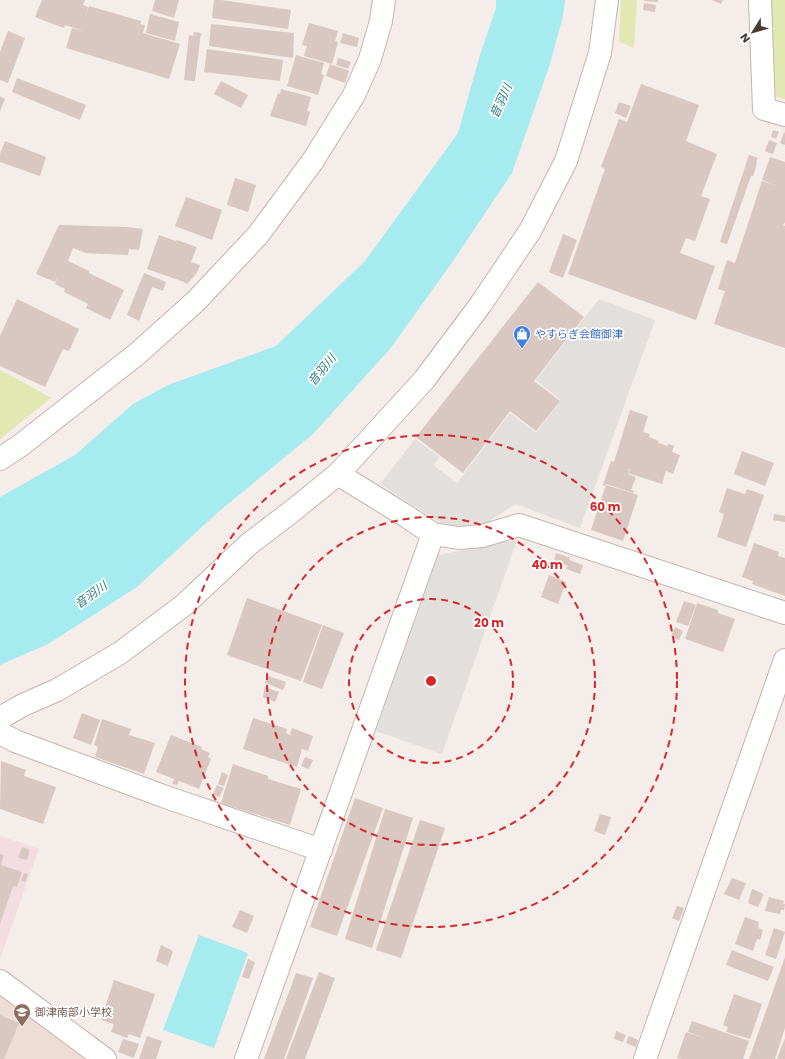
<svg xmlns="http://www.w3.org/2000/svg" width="785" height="1059" font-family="Poppins,'Noto Sans JP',sans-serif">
<rect width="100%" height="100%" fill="#f4ede9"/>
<polygon fill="#edddd3" points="0,995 87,1059 0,1059"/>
<polygon fill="#f4dde2" points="0,836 39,849 0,959"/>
<g fill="#e2e8b2">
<polygon points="621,0 637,0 634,48 619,42"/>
<polygon points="769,0 785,0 785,99 774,96"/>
<polygon points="0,370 16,378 51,398 0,439"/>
</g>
<g fill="#e3dfdd">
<polygon points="599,299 655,320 580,528 515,504 487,523 447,527 380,484 415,439 440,457 433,465 457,483 510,413 536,433 561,400 536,380"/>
<polygon points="517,540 442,754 376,731 438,555"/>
</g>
<g fill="#a6ebf0">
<polygon points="496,0 565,0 563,16 550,64 512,173 453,261 390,349 313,434 217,513 137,587 48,644 0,665 0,497 75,455 133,404 168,385 276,346 365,261 458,133 480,55 496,8"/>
<polygon points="199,935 248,953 214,1048 163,1030"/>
</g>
<g fill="#d9c7c1">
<polygon points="42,0 85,0 83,5 88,7 85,16 89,6 141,21 140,24 145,25 143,33 180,44 169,79 66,48 72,28 84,31 65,25 64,28 35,17"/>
<polygon points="155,0 179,0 174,18 152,11"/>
<polygon points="214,0 221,0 291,10 288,29 212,18"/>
<polygon points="644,0 658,0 658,2 644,1"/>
<polygon points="712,0 723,0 721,4"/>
<polygon points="644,3 656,5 655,12 643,10"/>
<polygon points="150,14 179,22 175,41 146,33"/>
<polygon points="309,23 338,31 335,41 338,42 332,64 304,56 307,46 302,45"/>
<polygon points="211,24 294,33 293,58 209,46"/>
<polygon points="8,31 25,38 8,83 0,80 0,52"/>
<polygon points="194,32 201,33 195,81 184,80 189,35 193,36"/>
<polygon points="343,33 359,38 357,47 340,43"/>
<polygon points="207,49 283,60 280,81 204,72"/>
<polygon points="296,55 324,63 321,74 324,75 318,95 287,86"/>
<polygon points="338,58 351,62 348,69 336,65"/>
<polygon points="330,64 349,71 345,83 326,76"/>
<polygon points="17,78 86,105 80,120 12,92"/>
<polygon points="221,81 248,95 241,108 214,94"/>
<polygon points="641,84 699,105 686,141 717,154 701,196 710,199 695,241 686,238 680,253 715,266 696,320 568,274 605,169 601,167 619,119 627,122"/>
<polygon points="281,89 311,97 307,111 310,112 306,126 270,116 278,93 280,94"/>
<polygon points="0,96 5,99 0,111"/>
<polygon points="619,102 631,106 626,118 615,113"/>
<polygon points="773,130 779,132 776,139 771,137"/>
<polygon points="784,132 785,133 785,145 780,143"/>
<polygon points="769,140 777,143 773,154 765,151"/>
<polygon points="5,141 46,157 40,176 0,162 0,154"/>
<polygon points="749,155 758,158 756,162 757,163 753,176 751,176 727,244 720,242"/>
<polygon points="770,157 785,162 785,222 783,225 785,226 785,348 714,324 725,291 718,289 727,260 735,263 762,181 777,186 762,180"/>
<polygon points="235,178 256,185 248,212 227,205"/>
<polygon points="186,197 222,210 212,240 175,226"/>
<polygon points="59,225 127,227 143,229 139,250 129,249 128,255 86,253 73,248 68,261 89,271 89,273 124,290 110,320 86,308 88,304 64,292 65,289 55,284 58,277 55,282 36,274"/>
<polygon points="563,234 577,240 563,278 549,272"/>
<polygon points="159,235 176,241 177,240 197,247 191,262 200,265 197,273 187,284 184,282 147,269"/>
<polygon points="144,273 166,282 163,291 152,287 139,321 127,315"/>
<polygon points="538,282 584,317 534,381 560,401 536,431 510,411 463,473 416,437"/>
<polygon points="17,299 79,329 69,351 63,349 45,387 0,366 0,336"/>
<polygon points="630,410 648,416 643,432 650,434 649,437 659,441 658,443 668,446 668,444 674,446 672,452 680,455 673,474 666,471 662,484 628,473 630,469 629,469 628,475 628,474 636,477 631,490 634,491 633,493 606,484 605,486 603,485 611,461 614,462"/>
<polygon points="742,451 774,463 765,486 734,474"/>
<polygon points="606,485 638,495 623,541 591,530"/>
<polygon points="727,488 745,494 747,489 764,495 746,547 717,537 724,514 719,512"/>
<polygon points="774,514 785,516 785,522 773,520"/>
<polygon points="754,543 779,552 778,556 785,558 785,596 752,584 753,581 742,577"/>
<polygon points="556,553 570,558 569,560 583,565 580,574 566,569 568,566 554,560"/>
<polygon points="549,575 566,582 558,604 541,597"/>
<polygon points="247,598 322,625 301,681 227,655"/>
<polygon points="684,601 696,605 688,626 676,622"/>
<polygon points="697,603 718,610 718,613 735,619 723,652 685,639"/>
<polygon points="323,625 344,633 322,689 303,682"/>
<polygon points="675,627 683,631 679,640 671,637"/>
<polygon points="268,676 286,682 283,690 265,683"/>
<polygon points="265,687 279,692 275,702 263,697"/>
<polygon points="82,713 100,720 91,745 73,738"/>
<polygon points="253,718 287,729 286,733 290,735 292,728 313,736 308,751 302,749 297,767 243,749"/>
<polygon points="102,719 131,729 129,735 155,743 144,774 95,757 98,747 94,745"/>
<polygon points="171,735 202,747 201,749 210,753 208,757 211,759 199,789 179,781 177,785 172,784 174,779 156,772"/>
<polygon points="305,757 313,760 309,769 301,766"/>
<polygon points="1,761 26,770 24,776 56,787 43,824 0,809"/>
<polygon points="233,764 268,776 268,779 301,789 290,825 221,803"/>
<polygon points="222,772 228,775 224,786 218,784"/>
<polygon points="217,785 224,788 219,797 213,794"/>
<polygon points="355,798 383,808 337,936 310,927"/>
<polygon points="385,809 413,818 372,948 345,939"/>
<polygon points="600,814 611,817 605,835 594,831"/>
<polygon points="420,820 445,828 401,958 376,950"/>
<polygon points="22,847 30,850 27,860 18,858"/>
<polygon points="0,854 4,855 1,865 22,872 17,887 13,886 0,924"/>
<polygon points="24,873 28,874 25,882 21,881"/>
<polygon points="732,878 746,883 739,900 724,894"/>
<polygon points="752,889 764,894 758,907 748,903"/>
<polygon points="769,897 784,901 783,904 785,904 784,910 781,910 780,914 765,911"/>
<polygon points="677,906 684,908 679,921 672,918"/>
<polygon points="240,910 254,916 247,933 232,927"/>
<polygon points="745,917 759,922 758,928 763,930 760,940 757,939 753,951 735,944"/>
<polygon points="774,928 785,932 776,959 765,955"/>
<polygon points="161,945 173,951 168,966 156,961"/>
<polygon points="732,950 774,967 768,981 726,965"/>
<polygon points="785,957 785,1028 775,1059 749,1059"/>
<polygon points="248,959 255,962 249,979 242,977"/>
<polygon points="319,972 335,978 305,1059 286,1059"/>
<polygon points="296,973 313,978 284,1059 264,1059"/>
<polygon points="114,980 155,994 140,1038 129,1034 127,1038 111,1032 114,1024 101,1020"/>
<polygon points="734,994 762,1004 750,1039 726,1032 728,1027 723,1025"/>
<polygon points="0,1015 19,1023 4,1059 0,1059"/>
<polygon points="692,1021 749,1041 743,1059 681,1059 677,1058 686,1032 710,1040 688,1032"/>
<polygon points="616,1031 626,1035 623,1042 614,1039"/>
<polygon points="147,1036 162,1041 156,1059 139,1059"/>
<polygon points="629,1036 638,1040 636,1047 626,1043"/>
<polygon points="785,1038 785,1059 777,1059"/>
<polygon points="123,1039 139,1044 134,1058 118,1052"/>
</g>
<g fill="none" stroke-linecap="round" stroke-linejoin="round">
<g stroke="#c3b5ae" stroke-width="24">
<g id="minor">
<polyline points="760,0 764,109 785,115"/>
<polyline points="0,459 21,445 137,354 196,301 258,235 312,162 354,95 370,59 381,21 384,0"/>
<polyline points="338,474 406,516 433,534 459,538 482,536 519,525 785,613"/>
<polyline points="0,718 23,705 57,690 120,653 184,605 249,544 291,512 338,474 424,380 481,304 530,231 566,161 600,53 607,0"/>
<polyline points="0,733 15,741 163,796 321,850"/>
<polyline points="0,981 105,1059"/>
<polyline points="246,1059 433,534"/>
<polyline points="645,1059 785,660"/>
</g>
</g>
<use href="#minor" stroke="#fff" stroke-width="22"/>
</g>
<g fill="none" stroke="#d62828" stroke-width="2" stroke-dasharray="7 5">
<circle cx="431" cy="681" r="82"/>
<circle cx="431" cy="681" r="164"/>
<circle cx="431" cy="681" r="246"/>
</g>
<defs>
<g id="shop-pin" transform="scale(0.9)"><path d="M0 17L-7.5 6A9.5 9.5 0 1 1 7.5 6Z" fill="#3f7fe0" stroke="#fff"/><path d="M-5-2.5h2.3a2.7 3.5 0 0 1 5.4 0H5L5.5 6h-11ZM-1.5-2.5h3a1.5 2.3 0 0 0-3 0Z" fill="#fff"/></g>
<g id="school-pin" transform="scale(0.9)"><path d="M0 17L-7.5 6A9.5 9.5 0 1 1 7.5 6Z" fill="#8d6e63" stroke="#fff"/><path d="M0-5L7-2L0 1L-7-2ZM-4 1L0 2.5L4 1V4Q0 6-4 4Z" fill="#fff"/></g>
</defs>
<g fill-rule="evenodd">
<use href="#shop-pin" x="522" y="334"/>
<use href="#school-pin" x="22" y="1012"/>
</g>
<g text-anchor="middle" stroke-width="3.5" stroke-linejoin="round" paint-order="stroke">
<g font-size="11" fill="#366cbe" stroke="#fff" text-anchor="start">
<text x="535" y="338">やすらぎ会館御津</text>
</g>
<g font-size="11" fill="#785e54" stroke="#fff" text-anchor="start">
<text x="35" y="1016">御津南部小学校</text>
</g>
<g font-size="12" font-style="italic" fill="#277b83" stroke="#fff">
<text transform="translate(501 101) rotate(-66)" y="4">音羽川</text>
<text transform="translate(322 370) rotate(-51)" y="4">音羽川</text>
<text transform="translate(91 595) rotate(-36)" y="4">音羽川</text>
</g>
</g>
<circle cx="431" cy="681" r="6" fill="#d62828" stroke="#fff" stroke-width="2"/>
<g font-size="12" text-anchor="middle" font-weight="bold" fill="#d62828" stroke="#fff" stroke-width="3.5" stroke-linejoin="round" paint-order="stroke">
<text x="605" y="511">60 m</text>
<text x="547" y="569">40 m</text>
<text x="489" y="627">20 m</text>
</g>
<g transform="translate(753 32) rotate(233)" stroke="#ffffff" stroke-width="3" paint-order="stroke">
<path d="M0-3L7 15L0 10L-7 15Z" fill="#483c37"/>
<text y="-6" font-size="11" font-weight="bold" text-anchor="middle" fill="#483c37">N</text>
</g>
</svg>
